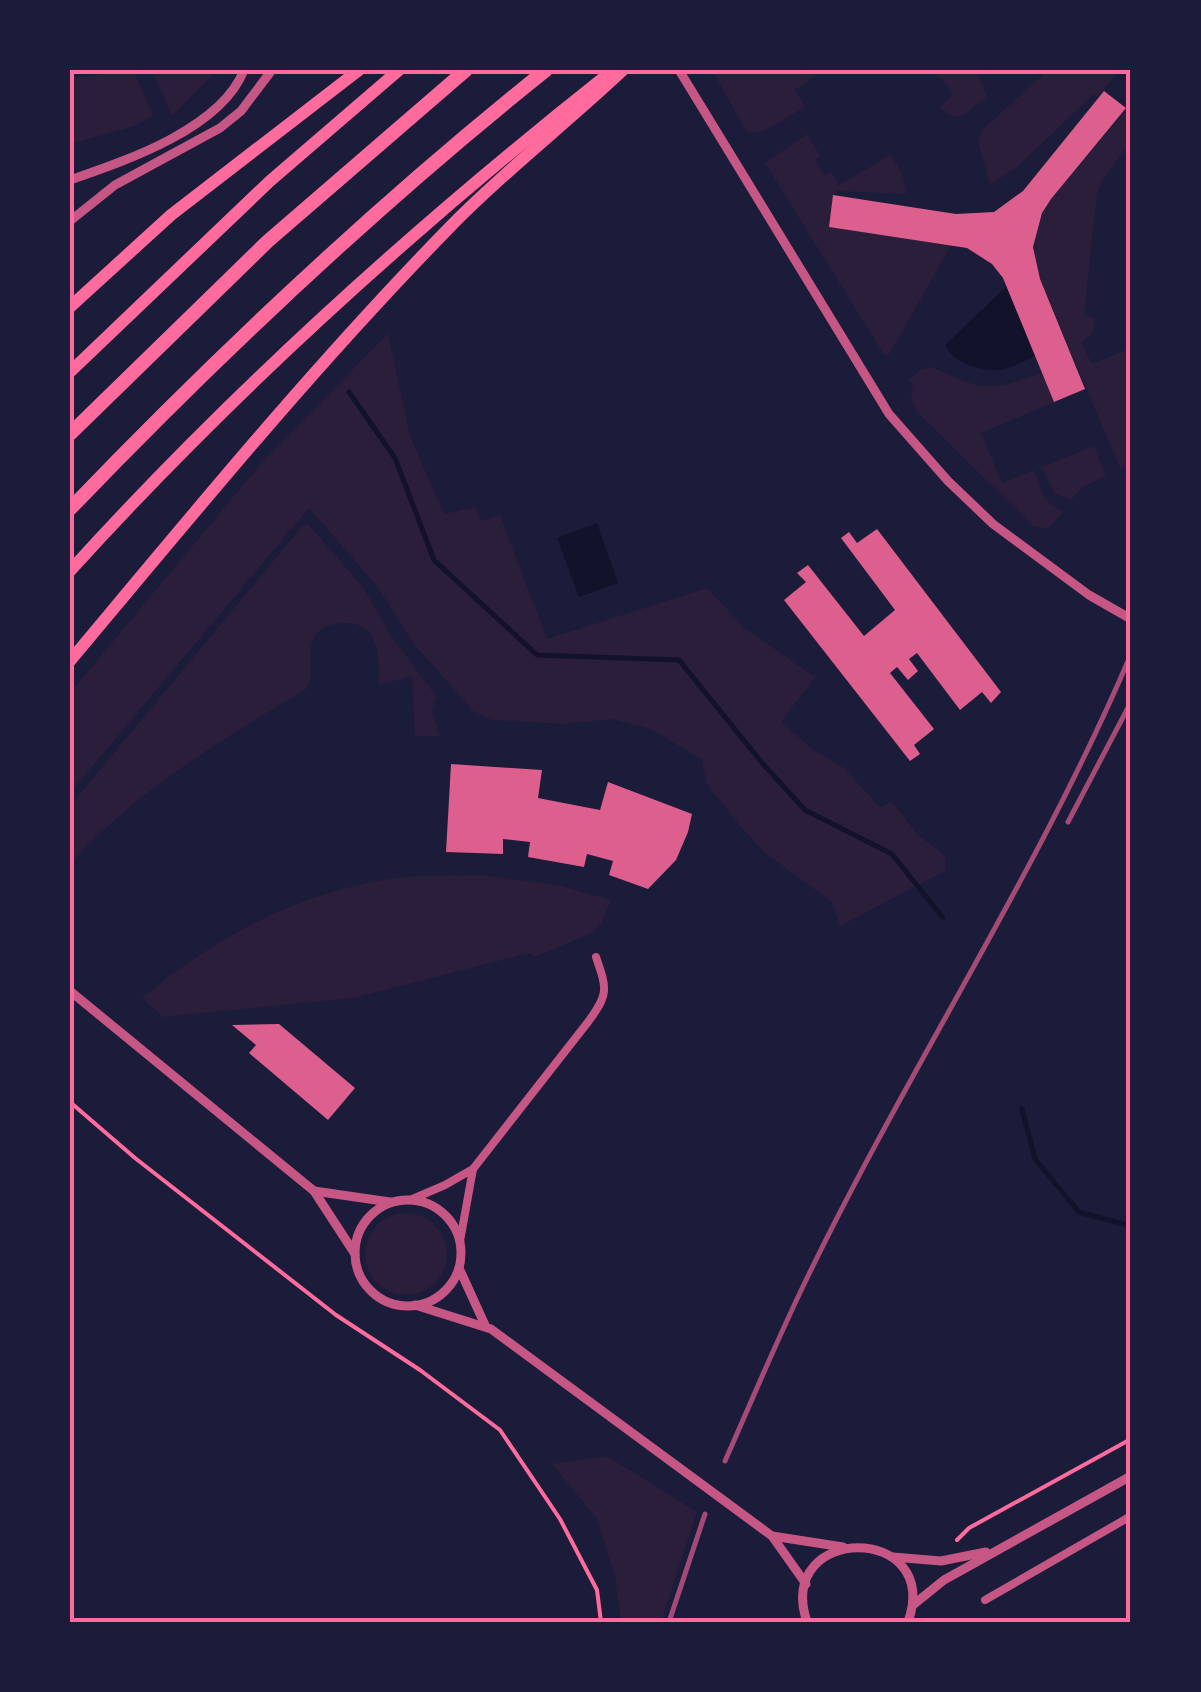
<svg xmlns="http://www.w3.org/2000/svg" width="1201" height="1692" font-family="'PT Sans',sans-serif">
<rect width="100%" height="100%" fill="#1b1b3a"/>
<g fill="#2a1e3b">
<polygon points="152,70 217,70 172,116"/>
<polygon points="712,70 825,70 795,90 805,107 764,131 747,133"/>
<polygon points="928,70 976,70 987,97 964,115 953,117 940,107 953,94 946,83"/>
<polygon points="1048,70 1119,70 1097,97 1094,94 1018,166 990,185 978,141 981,131"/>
<polygon points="125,72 135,74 153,115 135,126 70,144 70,78"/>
<path d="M1131 105V141L1102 181 1097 193 1084 316 1095 317 1092 334 1081 342 1092 364 1131 348V459L1121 470 1040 279C1030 249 1034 225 1051 199Z"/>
<polygon points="807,134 820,155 815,160 824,175 831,172 839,185 890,155 902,172 906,194 835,191 829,227 951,245 890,353 885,356 765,163"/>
<polygon points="388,333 410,436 444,514 475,507 481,521 500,515 547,639 707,588 746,629 815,677 781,722 812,749 844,768 880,807 892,802 917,834 945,856 945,871 840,926 832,902 765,853 739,825 707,784 702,760 651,729 612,719 564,724 492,720 473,711 414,644 377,586 309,508 70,793 70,693 258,467"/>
<path d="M932 367C981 391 991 391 1042 373L1054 402 981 433 1002 483 1034 470 1045 500 1063 512 1048 529 1033 526 916 411 911 397 913 385 909 379 921 369Z"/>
<polygon points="1094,446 1106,476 1083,487 1071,500 1054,493 1042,467"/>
<path d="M308 524 363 587 390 634 436 696 432 712 440 736H415L412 676 379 685C379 661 381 625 348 623 338 623 327 624 319 631 301 648 319 673 305 690 221 740 137 790 70 864V806L303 525Z"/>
<path d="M482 875 561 886 611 900 601 923 592 933 535 957 530 953 354 998 163 1017 142 998C213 939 290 897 382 880 414 874 449 876 482 875Z"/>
<circle cx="406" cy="1254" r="41"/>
<polygon points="607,1456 697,1512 661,1622 621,1622 615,1576 597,1519 552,1464"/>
</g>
<g fill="#12122b">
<path d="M1007 286 1035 356C1023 362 1008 370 995 370 978 371 950 360 945 345Z"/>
<polygon points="597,523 618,583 579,597 557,538"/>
</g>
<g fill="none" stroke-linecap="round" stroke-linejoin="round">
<g stroke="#12122b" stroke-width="5">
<polyline points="349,392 395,458 434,560 537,655 679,660 763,764 805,810 892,854 943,918"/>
<polyline points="1022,1109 1035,1159 1079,1212 1131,1226"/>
</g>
</g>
<g fill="#dd5f8e">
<polygon points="1104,91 1126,108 1051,199 1042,213 1033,247 1040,279 1085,389 1054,402 1003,278 992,264 967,248 829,227 833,195 956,214 994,212 1023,191"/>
<polygon points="877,529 1001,692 991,703 982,692 960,710 917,653 909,659 918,671 908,680 897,667 890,673 934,729 914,745 920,754 910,761 784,600 806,582 797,573 808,565 864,636 895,610 841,538 849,532 857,543"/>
<polygon points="451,764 542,770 538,798 600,810 608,782 692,814 688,832 676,860 648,889 609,875 613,861 587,854 584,867 528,857 530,842 503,839 503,854 446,852"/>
<polygon points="279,1024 355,1088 328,1120 249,1053 256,1045 232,1025"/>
</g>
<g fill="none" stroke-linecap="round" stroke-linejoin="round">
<g stroke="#ff6b9d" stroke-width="4">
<polyline points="70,1102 135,1158 336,1315 420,1370 500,1430 560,1519 597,1590 601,1622"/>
<polyline points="957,1540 969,1528 1131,1439"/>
</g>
<g stroke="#c65784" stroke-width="8">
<path d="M410 1200 445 1185 473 1169 588 1022C609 994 607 989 596 957"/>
<polyline points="460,1241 473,1169"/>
<polyline points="985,1600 1131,1516"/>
</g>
<g stroke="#c65784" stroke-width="9">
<polyline points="679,70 889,414 948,481 993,524 1089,595 1131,619"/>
<path d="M70 180C125 161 221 129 244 70"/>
<polyline points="70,221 115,185 220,128 241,111 272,70"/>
<polyline points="70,991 314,1191 355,1254"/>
<polyline points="314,1191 390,1202"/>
<circle cx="408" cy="1253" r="53"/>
<polyline points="459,1268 485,1325"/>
<polyline points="415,1305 491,1329 772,1536 806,1584"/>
<polyline points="772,1536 843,1547"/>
<polyline points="893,1557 941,1561 986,1552"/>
<polyline points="913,1605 944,1580 1131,1476"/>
<path d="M807 1622C774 1523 943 1523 908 1622"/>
</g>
<g stroke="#ff6b9d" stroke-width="12">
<polyline points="70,307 171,215 359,70"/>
<polyline points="70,372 270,181 399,70"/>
<path d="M70 571C234 390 416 226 607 75"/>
<path d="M70 661C193 514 315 365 449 228 503 172 566 124 623 70"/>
</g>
<g stroke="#ff6b9d" stroke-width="14">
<polyline points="70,434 268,241 466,70"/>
<path d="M70 509C220 353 377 205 546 70"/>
</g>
<g stroke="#a44b75" stroke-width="5">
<polyline points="1068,822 1131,702"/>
<path d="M725 1461C753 1398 779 1335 809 1274 911 1064 1040 869 1131 654"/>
<polyline points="669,1622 705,1514"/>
</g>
</g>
<rect width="1201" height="1692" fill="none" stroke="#1b1b3a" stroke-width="145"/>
<rect x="72" y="72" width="1056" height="1548" fill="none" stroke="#ff6b9d" stroke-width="4"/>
</svg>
